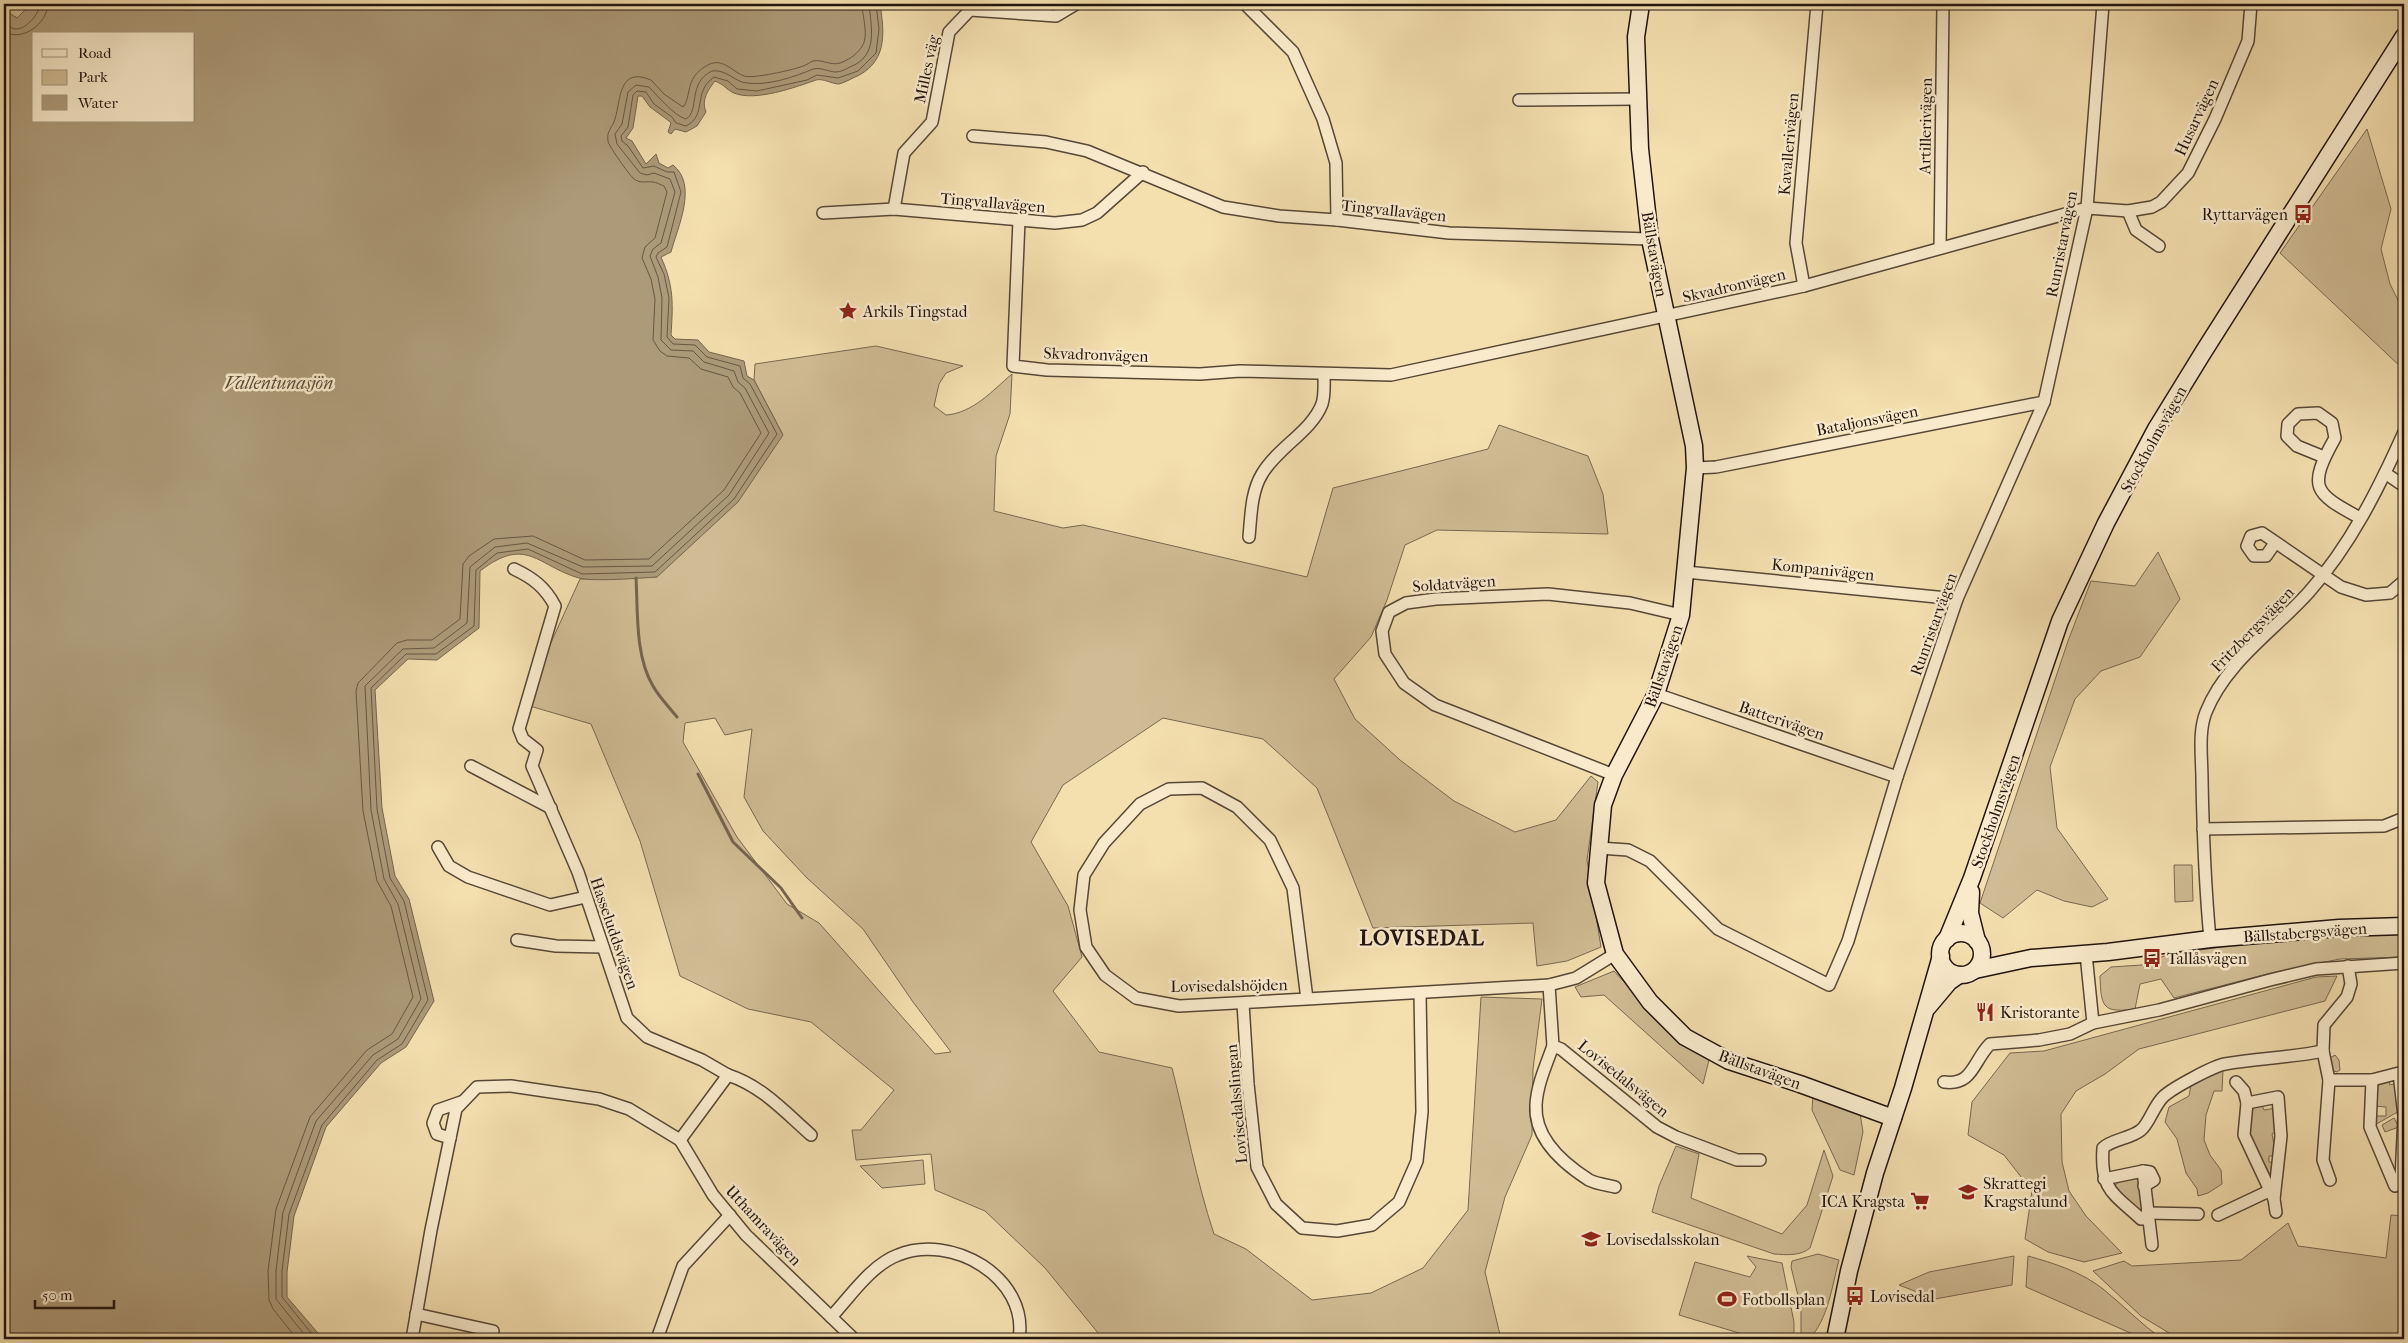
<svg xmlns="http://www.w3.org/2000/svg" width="2408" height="1343" font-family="'IM FELL French Canon',serif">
<rect width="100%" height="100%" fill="#f4dfaf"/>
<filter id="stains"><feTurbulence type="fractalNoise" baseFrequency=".004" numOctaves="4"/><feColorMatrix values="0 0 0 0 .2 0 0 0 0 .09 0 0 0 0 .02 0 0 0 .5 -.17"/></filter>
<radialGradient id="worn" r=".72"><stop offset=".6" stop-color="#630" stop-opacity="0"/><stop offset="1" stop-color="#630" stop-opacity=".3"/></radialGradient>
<g fill="#d0bc94" stroke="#786851" fill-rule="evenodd">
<polygon points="4,4 31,4 17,18 4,10"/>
<polygon points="2367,129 2391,209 2381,249 2390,284 2404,312 2404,370 2280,253"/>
<path d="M876 346 963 366 946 373 939 384 934 406 946 415C973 413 992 391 1012 374L1010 414 996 456 994 511 1063 528 1083 525 1307 577 1333 488 1488 449 1499 425 1588 456 1603 494 1608 534 1437 530 1405 545 1387 600 1371 637 1334 679 1355 719 1400 760 1454 801 1515 832 1556 820 1591 776 1598 782 1587 860 1601 947 1567 961 1537 966 1533 923 1373 928 1317 788 1263 739 1163 718 1063 785 1031 842 1068 906 1082 957 1053 991 1099 1052 1172 1068C1186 1123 1196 1180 1214 1234L1246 1249 1312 1300 1371 1293 1423 1268 1468 1210 1481 997 1542 999 1533 1069 1532 1135 1505 1197 1485 1272 1501 1339H1103L1045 1268 985 1211 935 1190 931 1154 856 1160 852 1130H861L894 1090 811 1022 748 1009 680 976 640 841 591 724 523 704 580 579 657 577 782 433 754 380 755 364ZM715 718 725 735 752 729 744 797 763 831 807 878 863 929 913 1002 951 1052 935 1054 819 923 787 904 737 837 683 742 685 723Z"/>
<polygon points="2158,552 2180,599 2140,657 2101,671 2075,699 2050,767 2057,828 2108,899 2092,907 2064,901 2037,890 2003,918 1980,903 2068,641 2091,581 2135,586"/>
<polygon points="2174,865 2192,865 2193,901 2175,902"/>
<path d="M2404 932V957L2340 959 2275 972 2174 998 2161 979 2140 984 2135 1009C2103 1013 2101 1008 2100 976L2111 967 2157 964V958L2172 954 2257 942Z"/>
<polygon points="1614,971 1678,1041 1709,1060 1703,1084 1604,995 1581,997 1575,987"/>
<polygon points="2337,976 2325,1001 2139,1049 2105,1074 2076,1091 2061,1114 2062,1162 2069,1191 2086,1216 2122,1253 2084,1262 2048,1252 2025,1239 2032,1191 2004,1155 1968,1135 1972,1102 2010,1053 2044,1051 2316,977"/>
<polygon points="2335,1055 2339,1060 2340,1070 2337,1072 2331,1070 2330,1058"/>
<polygon points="2223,1070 2222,1091 2214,1091 2206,1115 2204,1140 2210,1155 2221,1170 2222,1184 2208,1193 2198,1196 2197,1189 2186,1173 2177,1139 2165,1122 2169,1107 2189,1096 2191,1085"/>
<path d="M2388 1078 2390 1085 2396 1083 2401 1110 2373 1126 2374 1116H2386V1107L2374 1106C2376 1093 2375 1084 2388 1078Z"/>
<polygon points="1813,1095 1860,1113 1863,1132 1854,1175 1840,1170 1812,1110"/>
<polygon points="2261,1103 2264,1110 2276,1108 2275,1132 2272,1134 2276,1156 2269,1156 2269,1162 2275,1163 2275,1186 2247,1133 2249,1105"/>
<polygon points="2394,1118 2399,1127 2385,1132 2382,1125"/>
<path d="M1676 1146 1699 1154 1691 1198 1782 1234 1807 1205 1824 1150 1833 1176 1810 1248C1801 1256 1786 1255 1774 1254L1652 1212 1659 1186Z"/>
<polygon points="923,1160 925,1184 882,1188 860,1166"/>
<polygon points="2139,1175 2143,1211 2140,1212 2112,1188 2119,1182"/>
<polygon points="2391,1215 2404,1216 2404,1339 2179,1339 2141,1316 2093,1271 2124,1261 2132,1266 2241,1260 2288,1223 2298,1246 2386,1258"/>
<path d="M1818 1254 1839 1260C1832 1286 1828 1320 1809 1339H1801V1308L1791 1267 1792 1261Z"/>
<polygon points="1747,1256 1782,1263 1794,1322 1794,1339 1759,1339 1679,1315 1695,1262 1750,1277 1756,1267"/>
<polygon points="2014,1256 2012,1285 1935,1299 1899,1285 1929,1272"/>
<path d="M2028 1256C2053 1263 2082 1272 2103 1289 2123 1305 2141 1324 2162 1339H2144L2026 1287Z"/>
</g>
<path fill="#ac9a78" stroke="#74644e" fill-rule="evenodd" d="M31 4H880C885 35 887 64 853 78 849 80 843 83 839 84 832 84 823 78 816 80 796 87 755 102 734 93 728 91 725 85 715 81 708 90 701 100 706 112L697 126 686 132 675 129 671 134 668 132 671 123 669 121 650 107 642 96H638L633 128 626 138 632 141 646 164 656 154 659 163 668 168 673 165C698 185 678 226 671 252L661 257C674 286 673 304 671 335L675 339 698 340 709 352 744 361 747 376 754 380 783 435 738 502 657 577C640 578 593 582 579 578 537 566 527 535 480 571L479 628 437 660 408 659 375 690 382 808 395 876 409 899 434 1001 406 1047 381 1063 326 1127 294 1216 287 1272V1297L323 1339H4V10L17 18ZM34 34H194V121H34Z"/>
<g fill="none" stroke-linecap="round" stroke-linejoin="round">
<g stroke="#665743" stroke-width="1">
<path d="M4 23C7 25 11 28 15 29 26 30 40 13 40 4"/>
<path d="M4 32C23 42 47 24 48 4"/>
<path d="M297 1339 273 1309 269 1300 268 1271 276 1209 310 1117 367 1050 392 1034 413 997 391 906 377 881 363 811 356 691 358 683 397 643 407 640H432L460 619 463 564 469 556 494 539 533 536 585 560 649 559 724 490 761 433 740 393 733 387 728 377 701 369 689 358 667 356 660 351 653 340 655 299 651 279 642 258 645 247 655 238 667 192 664 186C661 185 656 182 653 182 646 181 641 184 634 179 630 176 608 145 608 141 606 131 613 127 615 119 621 100 618 66 651 80L664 94 683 107C692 97 684 79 706 66 722 56 731 71 744 76 753 79 793 70 803 66 807 65 810 62 813 61 822 59 831 66 840 63 848 60 855 56 861 48 870 37 862 16 862 4"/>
<path d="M308 1339 276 1299V1271L283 1212 316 1121 373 1055 398 1039 421 999 398 904 384 879 371 810 365 686 403 649 434 648 467 623 470 567 495 547 527 543 583 567 652 566 729 495 769 433 745 388 738 382 734 371 704 362 693 351 671 350 661 340 662 298 658 277 650 256 653 249 661 243 675 192 670 179 654 173 647 175 640 173 617 144 615 134 622 124 628 92 636 85 649 87C657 95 674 116 686 119 700 111 687 83 712 71 727 69 734 82 747 83 768 86 794 77 813 69 821 67 829 72 836 72 841 72 846 69 850 67 879 56 871 27 869 4"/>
<path d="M316 1339 282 1297V1271L289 1214 322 1125 377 1060 402 1044 428 1000 404 901 390 878 377 809 371 688 406 654H436L474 626 476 570 497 553 528 549 582 574 655 572 734 499 777 434 750 384 743 378 740 366 707 357 695 345 673 344 667 337 669 298 664 274 656 257 658 253 667 247 681 192 674 172H667L654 166 643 168 628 146 622 141 621 136 628 127 633 95 637 91 646 92 654 104 672 117 676 123 686 126C708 115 692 92 714 77L728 81 737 89 757 91 807 80 817 75 838 78 858 71 876 53 879 29 876 4"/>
</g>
<g stroke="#74644e" stroke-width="3">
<path d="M636 578C638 612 635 656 653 686 659 697 669 707 677 717"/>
<polyline points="698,774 733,842 781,888 802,918"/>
</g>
<g stroke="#564736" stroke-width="14">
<g id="street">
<polyline points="1245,4 1293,52 1323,119 1336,163 1337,220"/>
<polyline points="1519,100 1638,99"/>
<polyline points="973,136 1046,142 1087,151 1223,207 1279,216 1337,220 1449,233 1650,239"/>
<polyline points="894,209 904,153 932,122 949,32 970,10 1056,16 1076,4"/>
<polyline points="2128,211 2136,230 2159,246"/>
<polyline points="823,213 894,209 1055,223 1082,220 1097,213 1143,172"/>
<polyline points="1019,220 1013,366 1047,370 1200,374 1240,371 1391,375 1804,286 2087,208 2128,211 2152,207 2161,202 2188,173 2215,119 2248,41 2251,4"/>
<polyline points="1940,248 1943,4"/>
<polyline points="1804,286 1796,243 1817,4"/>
<path d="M2324 457 2297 446 2287 436 2288 424 2298 414 2318 413 2332 423 2335 438C2307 488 2314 493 2360 518"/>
<polyline points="1695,468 1716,467 2044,402"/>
<polyline points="2385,473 2404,486"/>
<path d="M1249 537C1251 516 1251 492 1262 474 1277 448 1312 431 1322 404 1325 395 1324 384 1324 374"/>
<polyline points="2275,543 2266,556 2254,556 2247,546 2251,536 2262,533 2341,587 2366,595 2390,593 2404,581"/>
<path d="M514 569C533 578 545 587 555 606L519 729 523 739 537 750 532 766 578 872 627 1018 647 1037 702 1060 728 1075 680 1140"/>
<polyline points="1686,572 1957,599"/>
<polyline points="1656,694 1897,777"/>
<polyline points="471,766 551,808"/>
<polyline points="1614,775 1435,705 1404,683 1385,654 1382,631 1389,612 1406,603 1436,599 1548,594 1630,603 1681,615"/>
<polyline points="2203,829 2384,826 2404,818"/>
<polyline points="438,847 449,866 468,877 550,905 586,897"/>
<polyline points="1599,848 1628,850 1650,861 1718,929 1829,985 1848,941 1897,777 1957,599 2044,402 2087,208 2103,4"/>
<path d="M2210 939C2205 886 2203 833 2202 780 2202 758 2198 732 2206 712 2226 662 2274 631 2309 592 2350 546 2379 488 2404 432"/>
<polyline points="517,940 556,946 603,947"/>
<polyline points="2086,954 2093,1023"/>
<polyline points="1549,985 1553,1046 1561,1049 1657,1127 1676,1137 1737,1160 1760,1160"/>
<polyline points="1307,999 1293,888 1270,840 1237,807 1202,788 1169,789 1140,804 1104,843 1084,875 1080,910 1086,947 1105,975 1136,998 1179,1006 1307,999 1549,985 1576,978 1615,954"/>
<polyline points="1243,1003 1248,1084 1257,1167 1276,1204 1302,1228 1337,1231 1372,1225 1399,1202 1417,1161 1422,1112 1420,993"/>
<path d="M1553 1046C1546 1065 1537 1085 1536 1105 1534 1138 1564 1164 1589 1180 1597 1184 1607 1185 1615 1187"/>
<path d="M728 1075C762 1086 785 1112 811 1135"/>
<polyline points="2329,1080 2372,1080 2399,1073 2404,1116"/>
<polyline points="2372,1080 2370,1127 2395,1186"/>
<path d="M1944 1082C1973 1086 1973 1061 1990 1044L2039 1040 2070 1034 2093 1023 2159 1010 2270 980 2316 969 2404 963"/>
<polyline points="2236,1082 2244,1091 2247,1103 2278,1097 2281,1136 2274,1199"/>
<polyline points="2247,1103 2244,1135 2274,1199 2276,1212"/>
<polyline points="450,1138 437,1134 433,1123 438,1110 461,1102"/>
<polyline points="2143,1171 2150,1172 2154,1180 2144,1186"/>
<polyline points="2104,1179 2143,1171 2152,1245"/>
<polyline points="2401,1179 2404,1116"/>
<polyline points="2330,1180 2323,1160 2329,1080 2323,1051 2324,1025 2347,997 2351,984 2348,966"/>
<polyline points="2147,1213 2198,1214"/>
<polyline points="2218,1215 2269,1191"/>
<path d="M2147 1219H2141C2113 1193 2100 1190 2103 1148 2112 1139 2130 1139 2141 1130 2149 1124 2154 1105 2164 1096 2173 1088 2213 1066 2225 1064 2257 1058 2290 1058 2323 1051"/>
<polyline points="416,1314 493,1331"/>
<path d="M831 1317C850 1297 871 1265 898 1255 951 1233 1029 1277 1019 1339"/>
<polyline points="412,1339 431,1230 456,1109 477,1087 511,1086 599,1099 629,1109 680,1140 713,1195 746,1235 854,1339"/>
<polyline points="657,1339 683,1266 730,1215"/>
</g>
</g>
<g stroke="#21140e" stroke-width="19">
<g id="secondary">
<polyline points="1641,4 1636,37 1640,149 1650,239 1694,446 1695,468 1681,615 1656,694 1614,775 1603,805 1596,883 1615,954 1650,1002 1685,1037 1729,1061 1800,1084 1893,1118"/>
<polyline points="1971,892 1970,913 1977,941"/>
<circle cx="1961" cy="954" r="21"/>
<polyline points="1947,939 1972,878 2060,621 2106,523 2156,429 2204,351 2404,36"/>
<polyline points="1975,970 2031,958 2108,952 2210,939 2339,928 2404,926"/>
<polyline points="1928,1007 1949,982 1959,975"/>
<polyline points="1835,1339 1849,1271 1875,1173 1903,1088 1941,956"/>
</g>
</g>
<use href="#street" stroke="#f8eacb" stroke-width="11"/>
<use href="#secondary" stroke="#f8eacb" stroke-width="16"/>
</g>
<defs>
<g id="bus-bare" transform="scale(1.5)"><path d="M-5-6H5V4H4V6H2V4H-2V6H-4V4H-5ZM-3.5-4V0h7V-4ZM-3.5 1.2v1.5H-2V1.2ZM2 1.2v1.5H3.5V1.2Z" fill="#8f2418" stroke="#f8eacb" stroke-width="2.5" paint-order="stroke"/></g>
<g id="sight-bare" transform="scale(1.5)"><path d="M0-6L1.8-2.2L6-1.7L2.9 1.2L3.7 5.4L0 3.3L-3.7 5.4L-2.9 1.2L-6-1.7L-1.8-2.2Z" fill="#8f2418" stroke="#f8eacb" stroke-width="2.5" paint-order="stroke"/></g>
<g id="restaurant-bare" transform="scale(1.5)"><path d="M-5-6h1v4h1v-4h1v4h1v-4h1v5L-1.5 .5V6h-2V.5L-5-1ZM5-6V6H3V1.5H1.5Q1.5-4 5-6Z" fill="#8f2418" stroke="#f8eacb" stroke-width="2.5" paint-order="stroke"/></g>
<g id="school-bare" transform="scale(1.5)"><path d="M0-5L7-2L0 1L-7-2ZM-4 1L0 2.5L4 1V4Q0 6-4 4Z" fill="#8f2418" stroke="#f8eacb" stroke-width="2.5" paint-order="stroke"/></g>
<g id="supermarket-bare" transform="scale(1.5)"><path d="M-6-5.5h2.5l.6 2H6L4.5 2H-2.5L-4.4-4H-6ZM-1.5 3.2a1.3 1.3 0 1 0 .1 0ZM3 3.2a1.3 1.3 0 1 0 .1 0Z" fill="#8f2418" stroke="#f8eacb" stroke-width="2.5" paint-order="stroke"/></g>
<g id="stadium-bare" transform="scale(1.5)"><path d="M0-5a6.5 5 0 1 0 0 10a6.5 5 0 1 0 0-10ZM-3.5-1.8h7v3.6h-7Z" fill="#8f2418" stroke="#f8eacb" stroke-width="2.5" paint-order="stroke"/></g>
</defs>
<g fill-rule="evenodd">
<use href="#bus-bare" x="2303" y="214"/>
<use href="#sight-bare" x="848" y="311"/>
<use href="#bus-bare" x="2152" y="958"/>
<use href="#restaurant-bare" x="1985" y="1012"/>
<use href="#school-bare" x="1968" y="1192"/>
<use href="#supermarket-bare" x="1920" y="1201"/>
<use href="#school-bare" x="1591" y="1239"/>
<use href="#bus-bare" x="1855" y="1296"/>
<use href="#stadium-bare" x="1727" y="1299"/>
</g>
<g text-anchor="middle" stroke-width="5" stroke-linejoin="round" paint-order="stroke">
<g font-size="16" fill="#21140e" stroke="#f8eacb">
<text transform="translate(926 69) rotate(-78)" y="6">Milles väg</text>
<text transform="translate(2196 117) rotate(-65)" y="6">Husarvägen</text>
<text transform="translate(1925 126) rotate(-89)" y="6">Artillerivägen</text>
<text transform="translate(1788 144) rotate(-85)" y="6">Kavallerivägen</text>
<text transform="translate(993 202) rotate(5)" y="6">Tingvallavägen</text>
<text transform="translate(1394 210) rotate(6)" y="6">Tingvallavägen</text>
<text transform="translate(2061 244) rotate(-79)" y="6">Runristarvägen</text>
<text transform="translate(1655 254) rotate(80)" y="6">Bällstavägen</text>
<text transform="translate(1734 285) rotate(-13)" y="6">Skvadronvägen</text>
<text transform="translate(1096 354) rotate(2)" y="6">Skvadronvägen</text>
<text transform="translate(1867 420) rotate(-11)" y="6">Bataljonsvägen</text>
<text transform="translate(2153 439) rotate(-61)" y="6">Stockholmsvägen</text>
<text transform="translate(1823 569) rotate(6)" y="6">Kompanivägen</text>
<text transform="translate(1454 583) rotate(-4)" y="6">Soldatvägen</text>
<text transform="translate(1933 624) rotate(-70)" y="6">Runristarvägen</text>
<text transform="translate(2252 629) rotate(-46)" y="6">Fritzbergsvägen</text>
<text transform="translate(1663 666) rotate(-71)" y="6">Bällstavägen</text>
<text transform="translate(1782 720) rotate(19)" y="6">Batterivägen</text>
<text transform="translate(1995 811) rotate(-71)" y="6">Stockholmsvägen</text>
<text transform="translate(2305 932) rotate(-4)" y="6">Bällstabergsvägen</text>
<text transform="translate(615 933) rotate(71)" y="6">Hasseluddsvägen</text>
<text transform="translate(1229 985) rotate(-1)" y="6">Lovisedalshöjden</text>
<text transform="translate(1760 1069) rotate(20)" y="6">Bällstavägen</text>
<text transform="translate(1624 1078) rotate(39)" y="6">Lovisedalsvägen</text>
<text transform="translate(1236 1104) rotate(-95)" y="6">Lovisedalsslingan</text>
<text transform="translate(764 1225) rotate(47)" y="6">Uthamravägen</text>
</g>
<g font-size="16" fill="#21140e" stroke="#f8eacb" text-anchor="start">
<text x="2288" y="220" text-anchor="end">Ryttarvägen</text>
<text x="863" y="317">Arkils Tingstad</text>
<text x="2167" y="964">Tallåsvägen</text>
<text x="2000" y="1018">Kristorante</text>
<text x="1983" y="1189">Skrattegi<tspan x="1983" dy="18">Kragstalund</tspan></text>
<text x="1905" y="1207" text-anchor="end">ICA Kragsta</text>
<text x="1606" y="1245">Lovisedalsskolan</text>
<text x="1870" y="1302">Lovisedal</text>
<text x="1742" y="1305">Fotbollsplan</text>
</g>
<g font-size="18" font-style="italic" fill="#594a38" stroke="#f8eacb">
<text x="279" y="389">Vallentunasjön</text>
</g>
<g font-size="21" font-weight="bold" letter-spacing="1" fill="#21140e" stroke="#f8eacb">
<text x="1422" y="945">LOVISEDAL</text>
</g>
</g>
<rect width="2408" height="1343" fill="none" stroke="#f4dfaf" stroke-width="20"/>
<rect x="5" y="5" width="2398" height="1333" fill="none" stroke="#21140e" stroke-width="2.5"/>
<rect x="10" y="10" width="2388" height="1323" fill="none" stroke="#21140e"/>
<rect x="32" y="32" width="162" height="90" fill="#f8eacb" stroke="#a2947f"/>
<rect x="42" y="49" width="25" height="8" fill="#f8eacb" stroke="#a2947f"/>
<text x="78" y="58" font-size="15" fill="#21140e">Road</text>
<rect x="42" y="70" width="25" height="15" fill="#d0bc94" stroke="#a2947f"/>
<text x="78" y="82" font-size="15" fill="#21140e">Park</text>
<rect x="42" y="95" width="25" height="15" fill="#ac9a78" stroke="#a2947f"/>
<text x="78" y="108" font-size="15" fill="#21140e">Water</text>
<path d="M35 1300v8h79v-8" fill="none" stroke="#21140e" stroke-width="2.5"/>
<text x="42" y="1300" font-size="15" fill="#21140e" stroke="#f8eacb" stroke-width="4" paint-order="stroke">50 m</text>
<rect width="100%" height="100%" filter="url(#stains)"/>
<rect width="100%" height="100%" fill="url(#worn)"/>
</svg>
